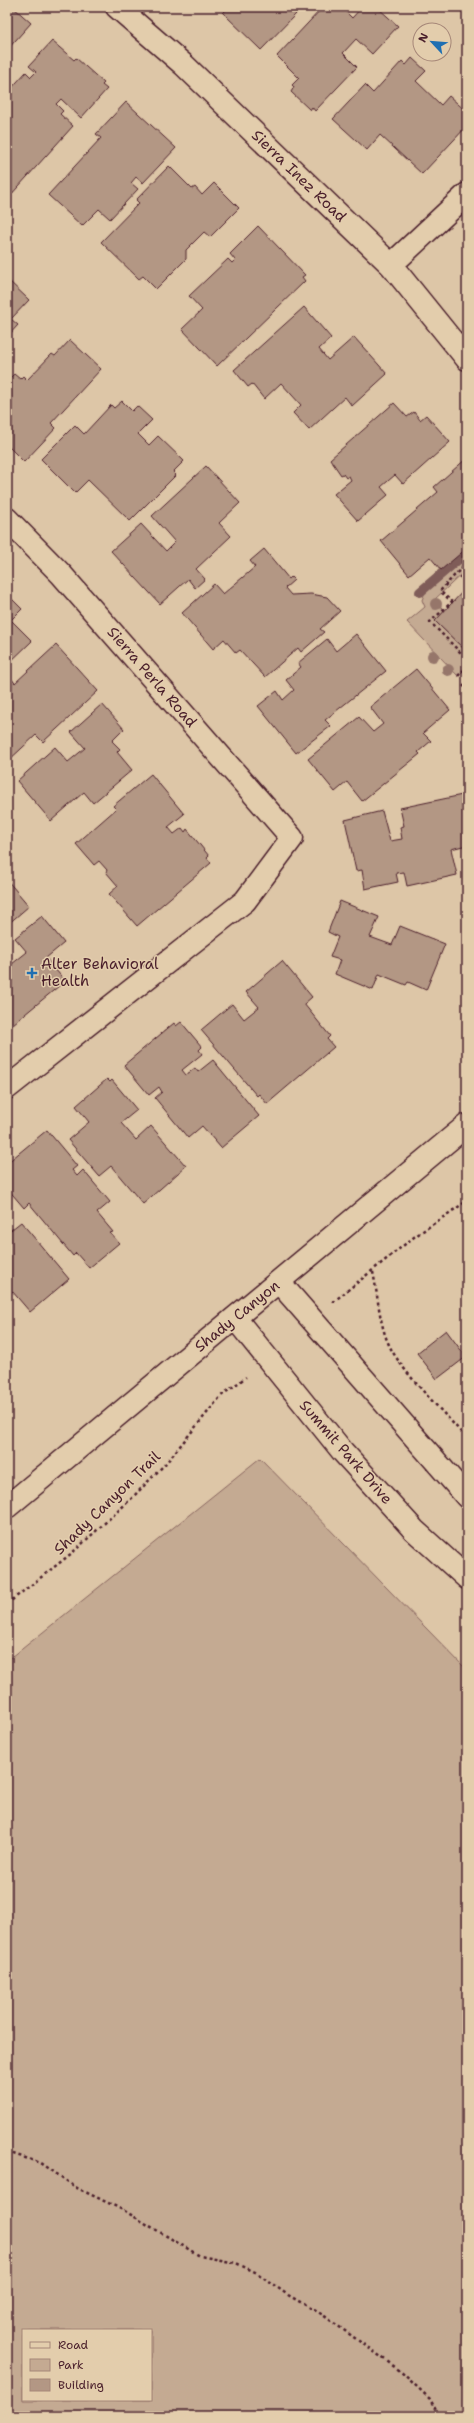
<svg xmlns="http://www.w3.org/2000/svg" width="474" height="2423" font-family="'Shantell Sans',sans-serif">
<rect width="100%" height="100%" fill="#ddc6a7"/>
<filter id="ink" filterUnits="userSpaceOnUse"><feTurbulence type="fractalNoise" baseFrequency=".025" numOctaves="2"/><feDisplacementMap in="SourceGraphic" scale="8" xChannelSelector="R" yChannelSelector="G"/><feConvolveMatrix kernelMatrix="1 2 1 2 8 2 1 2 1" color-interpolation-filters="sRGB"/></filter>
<g filter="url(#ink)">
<g fill="#c4aa92" stroke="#87645e" fill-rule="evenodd">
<polygon points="467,551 467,569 434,600 445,611 435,621 467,652 467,667 458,676 407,622 425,607 422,600 427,587"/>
<path d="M260 1458 467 1670V2416H7V1661ZM23 2330H151V2400H23Z"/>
</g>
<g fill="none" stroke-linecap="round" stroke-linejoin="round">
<polyline stroke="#7f5c58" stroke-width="10" points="420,592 467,552"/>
</g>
<g fill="#b39784" stroke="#4a1f2b">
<polygon points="7,7 13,7 31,23 7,50"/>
<polygon points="229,7 289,7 296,14 261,50 223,13"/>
<polygon points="323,7 341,7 352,18 362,7 377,7 398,26 372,54 356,39 343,53 357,67 315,111 312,107 310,110 291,92 294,87 292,85 299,78 277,56"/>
<polygon points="52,41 74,60 76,58 104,83 102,85 107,89 81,118 61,99 56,104 63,111 60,114 73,126 9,197 7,195 7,93 26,72 31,77 36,72 29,66"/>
<polygon points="412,58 426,71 416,81 441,105 449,96 467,112 467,126 422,174 380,135 367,150 333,119 365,85 373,93 402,61 406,65"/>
<polygon points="126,102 176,148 143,183 136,177 131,183 138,189 110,219 99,209 82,226 48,195 101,138 96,134"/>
<polygon points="169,166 192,189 195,187 202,195 214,183 239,208 210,237 204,232 186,250 186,259 156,289 143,276 139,279 101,242 139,203 136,200"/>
<polygon points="258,226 305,275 302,277 305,281 217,366 182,329 202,310 189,296 228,259 232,263 235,260 230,254"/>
<polygon points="7,279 29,300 11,319 18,325 7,337"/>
<polygon points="304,307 331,338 319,349 328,360 354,337 387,374 352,406 345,397 309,430 293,413 301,405 281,383 264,399 252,384 248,387 234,370"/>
<polygon points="70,340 101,369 51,423 56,428 24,462 7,445 7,381 14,374 20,379 23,376 27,380 52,354 55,356"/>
<polygon points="122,401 132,411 137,406 152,420 138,434 149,445 158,436 184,461 173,472 176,475 130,521 88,480 75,493 41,459 75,425 84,434 111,405 114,408"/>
<polygon points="394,403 407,417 414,412 420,420 426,415 450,442 403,484 395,475 381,487 388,495 358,521 334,494 351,480 349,476 346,478 343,474 341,475 330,459"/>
<polygon points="467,458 467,548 441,570 430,557 409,575 381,541 438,492 434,487"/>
<polygon points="206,466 240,503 219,523 231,536 196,569 205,579 195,588 188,579 160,604 111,551 141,524 166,551 175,542 152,516"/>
<polygon points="264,549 289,579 291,577 294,580 285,588 291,595 311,594 327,597 340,611 320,629 324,632 301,652 298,648 265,677 240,650 236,653 224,639 213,649 182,613 214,584 223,594 255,567 250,561"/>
<polygon points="467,569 467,585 459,577"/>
<polygon points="467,587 467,652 435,621"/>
<polygon points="7,594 22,609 11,620 32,641 7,665"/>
<polygon points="356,634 386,671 325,720 331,726 296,753 258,706 277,691 283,700 294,690 286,680 301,667 298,663 327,639 336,651"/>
<polygon points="56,645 98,691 43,742 36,735 7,762 7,680 10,677 15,683"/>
<polygon points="416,669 450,710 423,733 431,741 418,752 420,754 362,801 347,782 335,792 308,759 359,717 373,732 383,724 370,707"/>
<polygon points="102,704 124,729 112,741 120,749 117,752 132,770 93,803 84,792 51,821 17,781 55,747 68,762 85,748 71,732"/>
<polygon points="151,774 184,814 168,827 174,834 182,828 185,832 187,829 209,856 207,858 211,863 137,926 109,894 118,886 106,872 107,870 99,861 94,865 76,844 116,809 113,806"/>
<polygon points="467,794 467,845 451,849 457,875 407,886 404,872 396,873 398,882 365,889 362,870 356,871 345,820 382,811 390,841 402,839 400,827 404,826 400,808"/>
<polygon points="7,880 29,906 7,925"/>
<polygon points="340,901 379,917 370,937 392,945 400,926 445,944 426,990 408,982 406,985 379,974 373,990 335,974 340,960 330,957 338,937 328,932"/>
<polygon points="42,916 64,943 46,958 65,981 7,1029 7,958 12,964 27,952 15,938"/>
<polygon points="282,961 312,997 304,1004 330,1036 327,1039 334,1047 267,1104 259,1094 257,1096 201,1030 232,1004 244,1019 259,1007 246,992"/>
<polygon points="181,1022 202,1047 199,1050 202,1054 182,1070 186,1075 195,1068 198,1072 213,1060 259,1116 221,1148 202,1126 188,1138 155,1098 162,1092 159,1087 149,1095 124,1065 174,1023 176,1026"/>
<polygon points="107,1079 110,1082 112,1080 137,1110 121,1123 136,1140 151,1126 186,1166 143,1204 111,1166 99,1176 68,1140 89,1122 76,1106"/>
<polygon points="47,1130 77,1166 72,1170 77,1176 83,1170 110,1202 97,1213 113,1232 110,1233 119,1243 89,1268 76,1253 73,1256 29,1203 24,1208 7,1188 7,1163"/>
<polygon points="21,1222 69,1279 30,1312 12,1291 7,1295 7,1233"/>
<polygon points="446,1330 466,1357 437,1379 417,1353"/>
</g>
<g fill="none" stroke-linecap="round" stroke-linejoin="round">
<g stroke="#4a1f2b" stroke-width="25">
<g id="street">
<polyline points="117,7 184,65 391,265 467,359"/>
<polyline points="391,265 467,194"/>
<polyline points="7,519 61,574 292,838 245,901 7,1088"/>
</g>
</g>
<g stroke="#4a1f2b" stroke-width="25">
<g id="secondary">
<polyline points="279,1282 467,1497"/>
<polyline points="235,1318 343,1452 414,1530 467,1578"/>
<polyline points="7,1507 467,1125"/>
</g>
</g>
<g stroke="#4a1f2b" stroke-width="2.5" stroke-dasharray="3 3" stroke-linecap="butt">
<polyline points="467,562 440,591 452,602 430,622 467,659"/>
<polyline points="458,676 467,667"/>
<polyline points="463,687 467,683"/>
<path d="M373 1272C378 1295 379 1325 390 1347 405 1376 445 1413 467 1439"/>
<polyline points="333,1302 414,1237 467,1201"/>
<polyline points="7,1604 72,1553 131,1499 166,1463 221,1396 246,1377"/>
<polyline points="7,2152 41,2163 77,2188 123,2210 200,2256 236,2263 257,2273 288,2295 323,2315 399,2370 430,2399 439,2416"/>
</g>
<use href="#street" stroke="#e3cdac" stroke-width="22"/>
<use href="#secondary" stroke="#e3cdac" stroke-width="22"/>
</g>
<g fill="#96766b">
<circle cx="436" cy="604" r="6"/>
<circle cx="433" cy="656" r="6"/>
<circle cx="448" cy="670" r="6"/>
</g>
</g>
<path fill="#1f6fb2" stroke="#e3cdac" stroke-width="1.5" d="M30 967h4v4h4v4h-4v4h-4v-4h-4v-4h4z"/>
<g text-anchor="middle" stroke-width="3" stroke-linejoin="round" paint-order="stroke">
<g font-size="15" fill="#4a1f2b" stroke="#e3cdac">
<text transform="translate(299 176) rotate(44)" y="5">Sierra Inez Road</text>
<text transform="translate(152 677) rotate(49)" y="5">Sierra Perla Road</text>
<text transform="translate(237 1316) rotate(-39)" y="5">Shady Canyon</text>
<text transform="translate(346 1452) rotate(49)" y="5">Summit Park Drive</text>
<text transform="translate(107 1503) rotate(-44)" y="5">Shady Canyon Trail</text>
</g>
<g font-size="15" fill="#4a1f2b" stroke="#e3cdac" text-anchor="start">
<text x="41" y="969">Alter Behavioral<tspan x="41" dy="17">Health</tspan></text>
</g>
</g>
<rect width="474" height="2423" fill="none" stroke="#e3cdac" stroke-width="24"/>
<rect x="12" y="12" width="450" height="2399" fill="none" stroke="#4a1f2b" stroke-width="1.5" filter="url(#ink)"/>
<rect x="22" y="2329" width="130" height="72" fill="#e3cdac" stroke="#a68778"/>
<rect x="30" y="2342" width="20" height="6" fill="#e3cdac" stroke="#a68778"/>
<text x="58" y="2349" font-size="12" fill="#4a1f2b">Road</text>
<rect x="30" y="2359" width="20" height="12" fill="#c4aa92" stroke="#a68778"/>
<text x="58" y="2369" font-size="12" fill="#4a1f2b">Park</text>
<rect x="30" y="2379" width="20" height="12" fill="#b39784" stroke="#a68778"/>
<text x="58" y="2389" font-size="12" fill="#4a1f2b">Building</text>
<g transform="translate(432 42) rotate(296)"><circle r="19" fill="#e3cdac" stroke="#a68778"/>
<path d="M0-3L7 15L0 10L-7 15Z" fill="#1f6fb2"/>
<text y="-6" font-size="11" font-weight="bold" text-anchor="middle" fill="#4a1f2b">N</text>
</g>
</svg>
